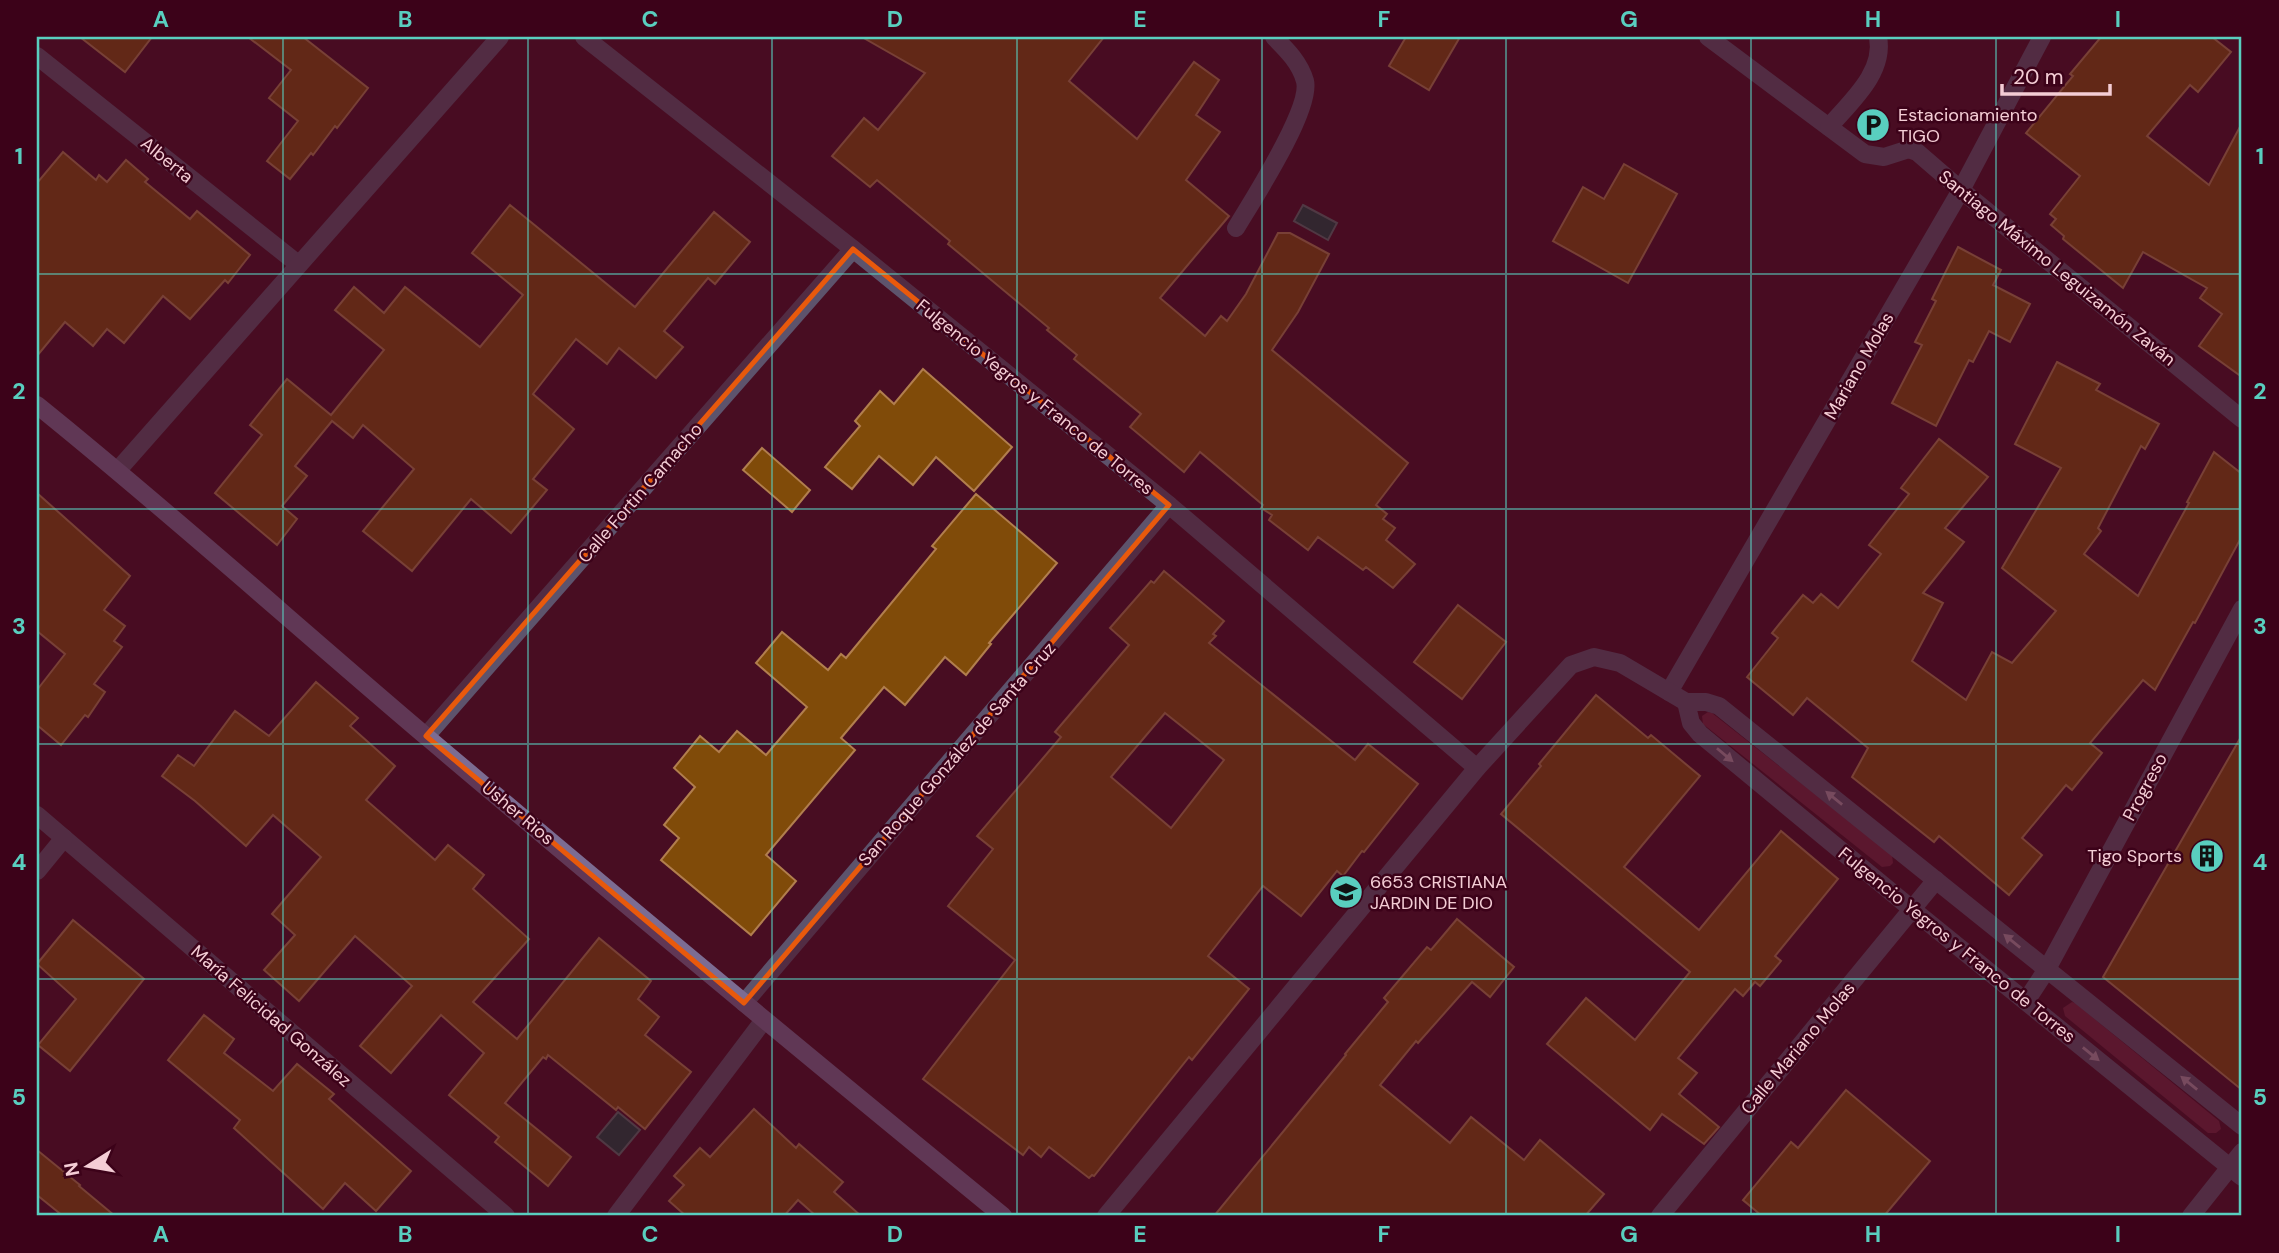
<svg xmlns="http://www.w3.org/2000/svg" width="2279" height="1253" font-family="'DM Sans',sans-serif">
<rect width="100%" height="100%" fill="#480d22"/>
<g fill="#71243d">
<polygon points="1708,712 1712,713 1892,855 1893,863 1890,866 1882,867 1703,724 1702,716"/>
<polygon points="2072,1002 2075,1003 2219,1121 2221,1129 2216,1133 2208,1133 2065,1016 2063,1008"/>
</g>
<g fill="#17453f" stroke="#596e6c" stroke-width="2">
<polygon points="1303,205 1337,223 1328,240 1294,221"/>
<polygon points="618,1112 640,1130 619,1155 597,1137"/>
</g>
<g fill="#804b09" stroke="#b17e4e" stroke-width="2" fill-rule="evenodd">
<polygon points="80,37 152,37 125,72"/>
<polygon points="248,37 303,37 368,88 337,128 335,126 313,155 311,153 290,179 267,161 298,121 269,98 291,70"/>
<polygon points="862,37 1104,37 1069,81 1137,139 1194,62 1219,80 1196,115 1220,132 1186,180 1229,216 1160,298 1205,336 1221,316 1227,321 1246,294 1278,233 1290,233 1329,254 1298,312 1272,350 1408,463 1376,505 1387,514 1383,519 1395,528 1386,540 1415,564 1393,588 1366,567 1363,570 1318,537 1308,550 1269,520 1272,515 1261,508 1263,505 1200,452 1184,472 1130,427 1141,414 1074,359 1077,355 1047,330 1049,328 948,244 950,241 877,180 870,187 832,156 864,118 878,130 925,73"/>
<polygon points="1406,37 1460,37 1429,90 1389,66"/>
<polygon points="2101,37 2212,37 2231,52 2198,92 2190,85 2147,136 2209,185 2242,123 2242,377 2199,346 2222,314 2200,298 2207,288 2143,252 2123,288 2063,239 2064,236 2051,225 2056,219 2050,214 2080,176 2026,133 2073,76 2070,74"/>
<polygon points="63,152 96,180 99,175 107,182 126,160 148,179 145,182 190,219 197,211 250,255 228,283 225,280 190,319 163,296 124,343 107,329 93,346 65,322 37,356 37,183"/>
<polygon points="1624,164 1677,194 1628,283 1553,241 1583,187 1604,199"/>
<polygon points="510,205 635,307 714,212 750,242 715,284 708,278 664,331 683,347 656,378 619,348 607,364 576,339 533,394 574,429 533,479 547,490 511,533 471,499 412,571 363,531 414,469 363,425 353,438 332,421 295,466 307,476 282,506 297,519 277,545 215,493 262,435 250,425 287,379 331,415 384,350 335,310 354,287 384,313 405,287 480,347 523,295 472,253"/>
<polygon points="1958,247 2001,270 1993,285 2030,304 2010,342 1989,331 1973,362 1969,360 1936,426 1892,403 1922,345 1915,342 1936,301 1932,299"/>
<polygon points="2057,362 2100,384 2096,390 2159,424 2145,449 2141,446 2098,528 2101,531 2084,554 2138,596 2189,503 2187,502 2214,452 2242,474 2242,536 2195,623 2193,622 2155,690 2143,680 2090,743 2102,753 2072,790 2066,785 2022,838 2042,855 2009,895 1939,836 1934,842 1852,777 1868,748 1807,698 1793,715 1747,677 1778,638 1772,633 1803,595 1813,603 1821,594 1838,608 1881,554 1869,545 1909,494 1901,488 1939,439 1988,477 1945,528 1964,542 1923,593 1943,603 1912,661 1966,700 1992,652 2012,663 2056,611 2002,568 2061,468 2015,444"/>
<polygon points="923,369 1012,447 974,491 936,457 913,485 879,456 852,489 825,467 860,426 855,421 880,391 894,404"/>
<polygon points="762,448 810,490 792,512 743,470"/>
<polygon points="37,493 130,576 104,610 125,626 114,641 122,647 94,684 105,692 88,717 85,715 61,745 37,725 37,690 65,654 37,631"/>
<polygon points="976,494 1057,563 989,643 991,644 966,675 945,657 905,705 884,687 841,738 855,750 766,855 796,881 751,935 661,860 679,838 664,825 695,787 674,768 700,736 719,752 737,731 766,755 807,707 756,663 782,632 828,670 841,654 846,658 936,549 932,546"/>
<path d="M1164 571 1224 621 1213 634 1216 636 1209 643 1355 760 1368 744 1418 784 1364 852 1362 851 1343 876 1337 871 1301 916 1263 886 1208 956 1249 989 1192 1060 1189 1057 1094 1176 1092 1175 1089 1178 1049 1147 1041 1157 1029 1147 1023 1155 923 1079 1015 960 948 906 993 849 977 836 1061 737 1055 732 1129 645 1110 628 1151 581 1154 583ZM1165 713 1224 760 1171 828 1111 777Z"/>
<polygon points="1458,605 1506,642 1462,699 1414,662"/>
<polygon points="316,682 358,718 350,726 395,766 366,800 435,860 448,845 484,875 473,889 529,939 473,1002 517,1039 599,938 651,981 638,999 659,1017 645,1035 691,1072 645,1129 618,1107 616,1110 548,1055 546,1059 543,1057 505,1103 571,1157 548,1186 495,1142 499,1137 449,1095 484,1053 441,1015 391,1073 360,1046 412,986 355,936 299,1001 264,970 295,935 272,914 321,857 273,815 246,846 195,801 162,776 178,755 194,766 235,711 269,736"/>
<polygon points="1596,695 1648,738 1651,735 1700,776 1624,867 1699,930 1781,831 1838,879 1775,956 1781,961 1760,986 1755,982 1743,996 1735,989 1678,1058 1697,1073 1679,1094 1719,1127 1704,1144 1662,1114 1650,1130 1547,1044 1586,998 1635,1040 1690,972 1501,814 1541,766 1539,764"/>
<polygon points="2242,735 2242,1090 2103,977"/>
<polygon points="1457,919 1514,967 1490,997 1472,982 1418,1043 1416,1041 1380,1085 1450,1143 1471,1117 1524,1160 1540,1140 1604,1194 1585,1216 1214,1216 1346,1055 1345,1054 1388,1002 1384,998 1427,947 1431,950"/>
<polygon points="73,920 144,979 70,1071 38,1045 76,999 37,964"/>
<polygon points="204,1015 234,1039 224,1053 273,1091 297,1064 334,1094 329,1099 411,1171 376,1211 345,1183 323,1209 234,1128 240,1120 168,1060"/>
<polygon points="1846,1090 1930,1161 1884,1216 1762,1216 1743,1200 1791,1142 1798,1148"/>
<polygon points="754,1109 796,1148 799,1144 843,1182 834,1192 861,1216 816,1216 798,1200 784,1216 686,1216 669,1201 684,1185 674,1176 700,1148 710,1157"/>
<polygon points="37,1150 80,1185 79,1186 115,1216 63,1216 37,1195"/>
</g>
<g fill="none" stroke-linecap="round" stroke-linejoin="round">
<g stroke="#5d536c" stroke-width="18">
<polyline points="1708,37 1865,154 1884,157 1909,149 1917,152 1961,190"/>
<path d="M1829 127C1850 102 1885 73 1878 37"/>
</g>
<g stroke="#5d536c" stroke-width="18">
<polyline points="584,37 853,249 1169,505 1477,768"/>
<polyline points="37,56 298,264"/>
<polyline points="1961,190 2242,419"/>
<path d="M1236 228C1252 201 1312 109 1305 81 1300 63 1287 50 1274 37"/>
<polyline points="118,470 500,37"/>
<polyline points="1669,692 1961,190 2042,37"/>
<polyline points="1686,702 1691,723 1700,734 1913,910 2242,1177"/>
<polyline points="426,736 853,249"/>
<polyline points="37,815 506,1216"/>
<polyline points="37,871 64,838"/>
<polyline points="2026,1001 2047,969 2242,609"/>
<polyline points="744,1003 1169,505"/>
<polyline points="616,1216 764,1020"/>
<polyline points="1106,1216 1477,768 1571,665 1594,657 1620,663 1686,702 1706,702 1719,706 2242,1126"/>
<polyline points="1660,1216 1936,880"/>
<polyline points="2191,1216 2242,1152"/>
</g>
<path stroke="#7c6c92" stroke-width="18" d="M37 405C170 512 297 627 428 738 618 899 810 1058 1003 1216"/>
</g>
<defs><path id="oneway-solid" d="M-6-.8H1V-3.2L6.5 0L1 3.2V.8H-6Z" transform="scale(1.75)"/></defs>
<g fill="#b096a6">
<use href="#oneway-solid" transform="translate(1725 755) rotate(40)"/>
<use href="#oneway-solid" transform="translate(1834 798) rotate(-141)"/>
<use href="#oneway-solid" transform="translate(2012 941) rotate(-141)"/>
<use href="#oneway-solid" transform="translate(2091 1054) rotate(39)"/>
<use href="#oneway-solid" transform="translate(2189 1083) rotate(-141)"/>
</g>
<path d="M0 0H2279V1253H0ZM853 249 1169 505 744 1003 426 736Z" fill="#480d22" fill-opacity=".55" fill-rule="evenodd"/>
<path fill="none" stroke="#e8590c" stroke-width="5" stroke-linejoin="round" d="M853 249 1169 505 744 1003 426 736Z"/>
<path fill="none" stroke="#59cebf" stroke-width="2" stroke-opacity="0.55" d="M283 37V1216M528 37V1216M772 37V1216M1017 37V1216M1262 37V1216M1506 37V1216M1751 37V1216M1996 37V1216M37 274H2242M37 509H2242M37 744H2242M37 979H2242"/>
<defs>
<g id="parking-disc" transform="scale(1.75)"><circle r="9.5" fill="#59cebf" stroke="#3c0219"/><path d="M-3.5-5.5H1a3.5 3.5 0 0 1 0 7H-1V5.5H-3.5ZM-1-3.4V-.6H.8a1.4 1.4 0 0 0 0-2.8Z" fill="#111"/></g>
<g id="building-disc" transform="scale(1.75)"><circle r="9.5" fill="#59cebf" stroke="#3c0219"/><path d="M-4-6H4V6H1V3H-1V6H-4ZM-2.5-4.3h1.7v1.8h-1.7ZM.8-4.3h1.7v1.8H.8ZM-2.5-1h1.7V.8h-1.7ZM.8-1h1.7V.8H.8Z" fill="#111"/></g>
<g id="school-disc" transform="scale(1.75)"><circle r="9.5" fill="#59cebf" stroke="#3c0219"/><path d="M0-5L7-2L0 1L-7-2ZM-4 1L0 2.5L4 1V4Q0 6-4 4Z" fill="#111"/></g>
</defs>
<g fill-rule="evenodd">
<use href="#parking-disc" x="1873" y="125"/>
<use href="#building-disc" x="2207" y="856"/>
<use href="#school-disc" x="1346" y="892"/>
</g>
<g text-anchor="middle" stroke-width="5" stroke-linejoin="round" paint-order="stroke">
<g font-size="18" fill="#f4cdd5" stroke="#3c0219" text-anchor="start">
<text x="1898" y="121">Estacionamiento<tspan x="1898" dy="21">TIGO</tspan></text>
<text x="2182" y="862" text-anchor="end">Tigo Sports</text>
<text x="1370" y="888">6653 CRISTIANA<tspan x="1370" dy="21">JARDIN DE DIO</tspan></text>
</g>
<g font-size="18" fill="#f4cdd5" stroke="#3c0219">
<text transform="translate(167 160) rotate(39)" y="6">Alberta</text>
<text transform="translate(2057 268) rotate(39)" y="6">Santiago Máximo Leguizamón Zaván</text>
<text transform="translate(1859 366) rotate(-60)" y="6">Mariano Molas</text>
<text transform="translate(1035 397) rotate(39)" y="6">Fulgencio Yegros y Franco de Torres</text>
<text transform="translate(640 493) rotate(-49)" y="6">Calle Fortin Camacho</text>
<text transform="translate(957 754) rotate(-49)" y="6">San Roque González de Santa Cruz</text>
<text transform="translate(2145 787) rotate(-62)" y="6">Progreso</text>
<text transform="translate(518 813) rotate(40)" y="6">Usher Rios</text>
<text transform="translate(1957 945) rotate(39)" y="6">Fulgencio Yegros y Franco de Torres</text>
<text transform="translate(271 1016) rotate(41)" y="6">María Felicidad González</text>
<text transform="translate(1798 1048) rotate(-50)" y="6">Calle Mariano Molas</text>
</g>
</g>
<rect width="2279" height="1253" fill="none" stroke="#3c0219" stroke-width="77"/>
<g transform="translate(88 1166) rotate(259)" stroke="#3c0219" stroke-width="5" paint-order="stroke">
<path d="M0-5L12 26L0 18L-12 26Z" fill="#f4cdd5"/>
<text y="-10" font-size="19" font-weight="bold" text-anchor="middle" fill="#f4cdd5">N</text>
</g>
<path d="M2002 84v10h108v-10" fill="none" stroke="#f4cdd5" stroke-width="3.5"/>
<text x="2013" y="84" font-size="21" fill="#f4cdd5" stroke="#3c0219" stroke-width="5" paint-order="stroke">20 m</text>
<rect x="38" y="38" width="2202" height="1176" fill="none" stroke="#59cebf" stroke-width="2.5"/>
<g font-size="23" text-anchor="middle" font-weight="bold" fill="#59cebf">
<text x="161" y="27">A</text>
<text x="405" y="27">B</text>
<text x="650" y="27">C</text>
<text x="895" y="27">D</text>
<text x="1140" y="27">E</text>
<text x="1384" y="27">F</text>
<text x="1629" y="27">G</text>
<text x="1873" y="27">H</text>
<text x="2118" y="27">I</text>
<text x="19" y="164">1</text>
<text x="2260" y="164">1</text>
<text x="19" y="399">2</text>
<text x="2260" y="399">2</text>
<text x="19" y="634">3</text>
<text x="2260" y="634">3</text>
<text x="19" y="870">4</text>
<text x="2260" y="870">4</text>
<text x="19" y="1105">5</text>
<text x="2260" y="1105">5</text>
<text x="161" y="1242">A</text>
<text x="405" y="1242">B</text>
<text x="650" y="1242">C</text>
<text x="895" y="1242">D</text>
<text x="1140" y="1242">E</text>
<text x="1384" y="1242">F</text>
<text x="1629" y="1242">G</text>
<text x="1873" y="1242">H</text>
<text x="2118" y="1242">I</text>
</g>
</svg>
